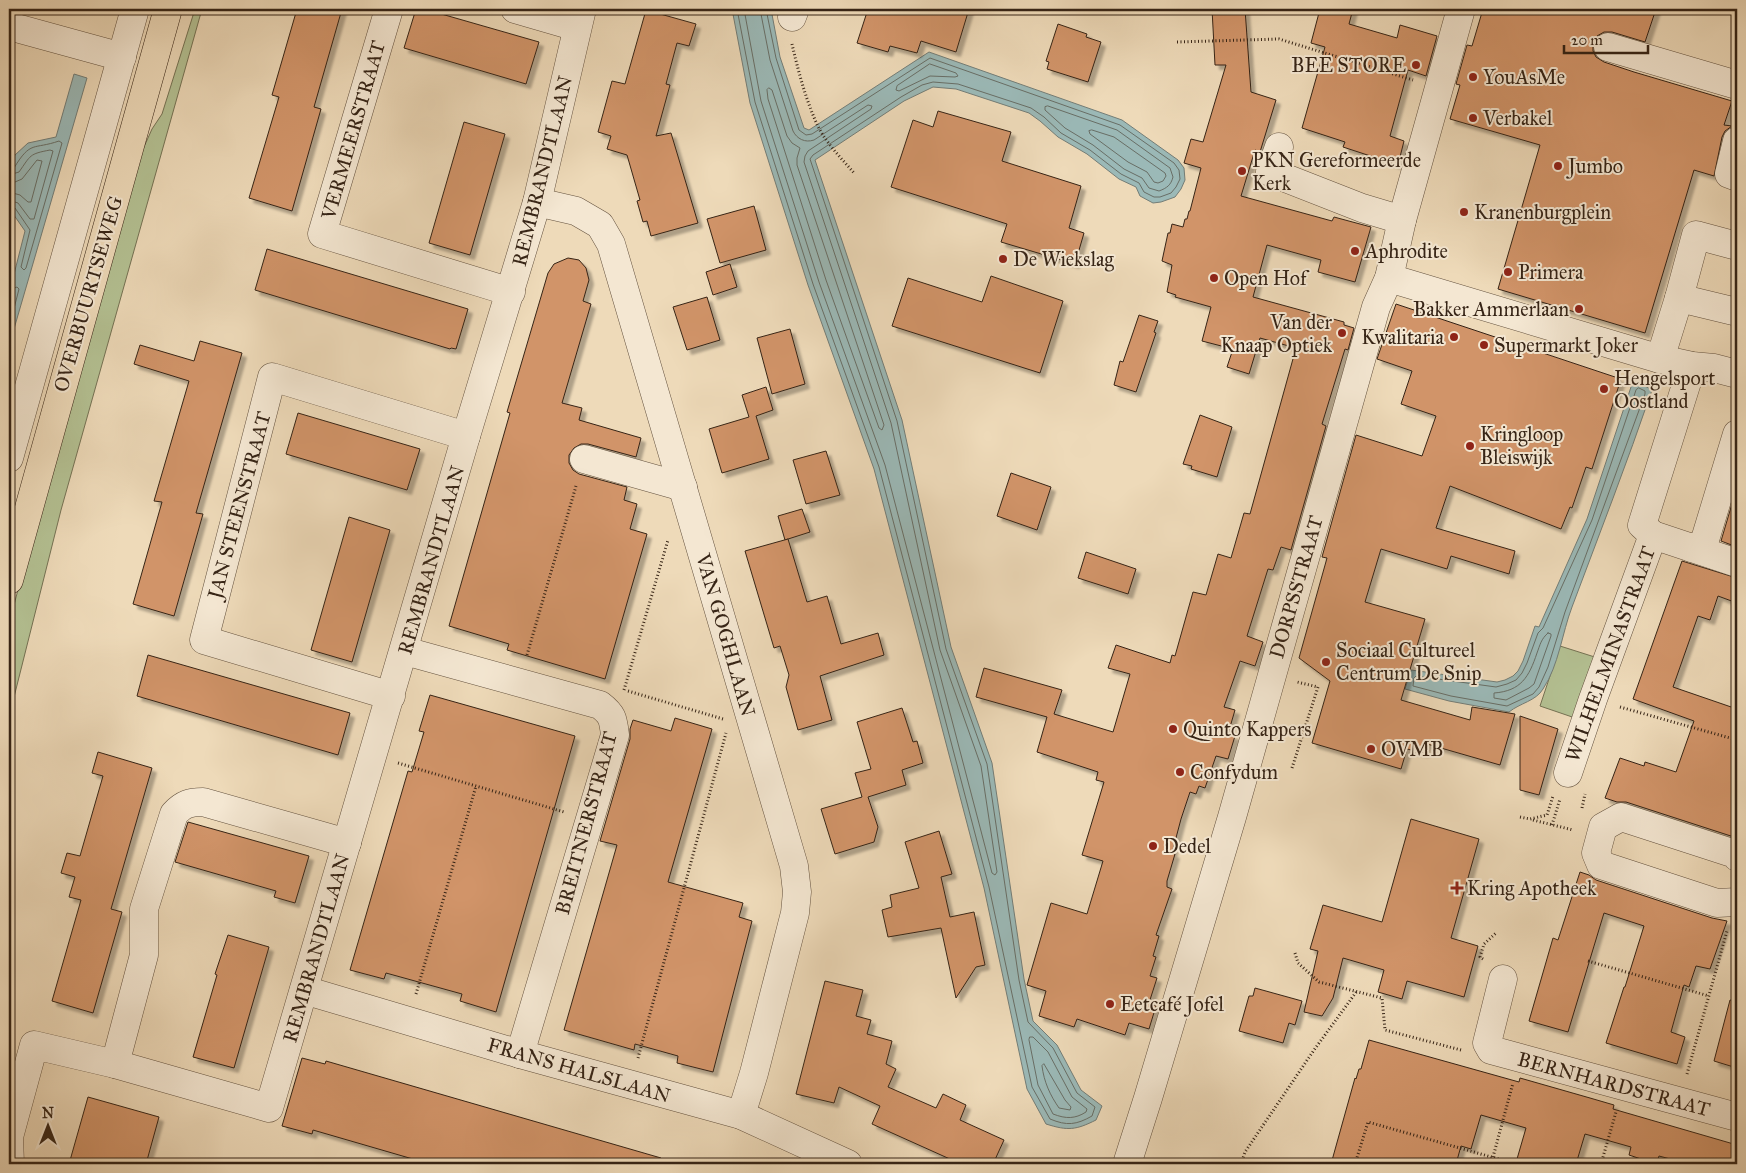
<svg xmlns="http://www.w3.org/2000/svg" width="1746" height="1173" font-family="'IM FELL Great Primer',serif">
<defs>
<filter id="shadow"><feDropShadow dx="4.5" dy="4.5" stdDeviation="1" flood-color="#0004"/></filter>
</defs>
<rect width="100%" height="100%" fill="#eedab9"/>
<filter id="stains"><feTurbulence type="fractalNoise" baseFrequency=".004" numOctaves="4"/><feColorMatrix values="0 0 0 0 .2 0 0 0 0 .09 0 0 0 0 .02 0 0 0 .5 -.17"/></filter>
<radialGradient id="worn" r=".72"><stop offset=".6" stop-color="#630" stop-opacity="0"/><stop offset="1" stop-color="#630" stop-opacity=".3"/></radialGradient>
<g fill="#b4c193" stroke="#757254">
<polygon points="195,9 202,9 61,510 9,717 9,624 56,445 135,167 152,129 162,114"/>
<polygon points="1560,646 1601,659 1581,720 1540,706"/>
</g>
<g fill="#9bb9b7" stroke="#737d77">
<path d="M732 9H771L780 57 804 128 809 130 929 52 1122 120 1178 160 1184 168 1185 180 1181 189 1175 197 1161 202 1153 203 1140 196 1136 187 1119 179 1087 154 1058 137 1040 121 1029 113 956 89 933 87 904 101 815 160 902 420 951 647 992 763 1024 979 1033 1021 1057 1045 1081 1090 1102 1106 1096 1120C1076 1130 1068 1131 1046 1124L1027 1089 984 888 874 469 808 285 750 103Z"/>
<polygon points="74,74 87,78 9,346 9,294 25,231 9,208 9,168 15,155 28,143 56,137"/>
<path d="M1638 382 1652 390C1627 463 1599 535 1572 607 1562 633 1559 665 1543 689 1536 701 1520 703 1509 712L1449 701 1405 689 1411 670 1497 682 1505 680 1513 676 1518 671 1523 661 1535 626 1539 627 1587 519 1632 384Z"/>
</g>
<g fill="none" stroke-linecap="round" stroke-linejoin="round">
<g stroke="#686e66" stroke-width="1">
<path d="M737 9 755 102 813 284 879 467 989 887 1032 1087 1050 1119C1067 1126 1076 1125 1092 1116L1095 1107 1077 1093 1053 1048 1028 1022 1019 980 987 764 946 649 897 421 810 159 813 155 901 97 922 85 933 82 958 84 1031 108 1044 117 1061 133 1090 150 1121 174 1139 183 1144 192 1154 197H1160L1171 193 1176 187 1180 179 1179 170 1174 163 1120 125 930 58 812 134 806 135 799 130 776 58 766 9"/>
<path d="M744 9 761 101 819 282 885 465 992 873 995 875 997 872 981 766 940 650 891 423 804 162 805 156 808 151 871 109 872 106 868 105 814 140C805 143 797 139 793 131L770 60 760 9"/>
<polygon points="930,64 956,73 958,76 955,77 930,76 899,91 896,90 897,86"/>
<polygon points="769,88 772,90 787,136 792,143 800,148 797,158 797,165 884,425 882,430 879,428 826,280 768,99 767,90"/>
<path d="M1048 106 1117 130 1170 168 1173 177C1171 185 1167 188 1159 191L1149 188 1142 178 1124 169 1093 145 1065 128 1045 110V107Z"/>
<polygon points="1092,130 1114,137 1165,173 1166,176 1163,181 1158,183 1154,182 1147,172 1128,162 1090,134 1089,131"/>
<path d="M9 169 14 168C31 140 33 150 59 141L62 143 26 268 24 270 21 267 30 230 15 208 9 206"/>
<path d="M9 175 19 172C31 155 29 154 50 150L53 151 34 219H30L18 203 9 200"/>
<polyline points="9,183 15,182 22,179 37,160 42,161 31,202 28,202 20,195 9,192"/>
<polyline points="9,290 17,287 19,289 9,328"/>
<polygon points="1639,388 1645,391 1645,394 1565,612 1548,667 1539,687 1533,694 1507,706 1451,696 1413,686 1414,678 1416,676 1496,687 1507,684 1516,680 1522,673 1527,663 1538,633 1543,628 1592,520 1636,390"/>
<path d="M1548 633 1551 634V636L1534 684 1529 688 1506 700 1494 698V693C1521 691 1529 677 1537 653 1540 645 1541 639 1548 633Z"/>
<path d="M1030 1037H1033L1048 1052 1072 1097 1087 1109 1086 1112C1075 1119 1066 1119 1053 1114L1038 1085 1029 1040Z"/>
<path d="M1044 1064 1065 1100 1071 1107 1070 1110 1059 1108C1050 1095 1044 1082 1042 1066Z"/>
</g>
</g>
<g fill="#d19469" stroke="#362416" filter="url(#shadow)">
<polygon points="297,9 342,9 314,107 321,109 292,211 249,198 279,97 272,95"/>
<polygon points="416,9 424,9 539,42 526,84 404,48"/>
<polygon points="868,9 969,9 956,52 921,41 917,53 890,46 888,52 857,43"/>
<polygon points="1212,9 1245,9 1251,92 1276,100 1260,152 1255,150 1241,196 1332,221 1334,217 1371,227 1355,282 1318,272 1321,260 1267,245 1253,297 1344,322 1344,325 1354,328 1348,350 1345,349 1322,424 1326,426 1291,550 1281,547 1273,570 1268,569 1247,636 1263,642 1255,666 1240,661 1224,707 1235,710 1228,734 1235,736 1228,759 1216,756 1205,788 1199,786 1196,794 1190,792 1181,819 1172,853 1175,854 1167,881 1167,887 1172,889 1156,935 1159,936 1153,956 1156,957 1150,976 1157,978 1149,1003 1156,1006 1149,1029 1129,1023 1125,1035 1077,1019 1074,1027 1039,1016 1046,991 1027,985 1051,903 1087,914 1103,861 1082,855 1104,782 1096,780 1098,772 1037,752 1047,717 976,697 984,668 1062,690 1054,714 1113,732 1130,674 1108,668 1116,645 1170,663 1172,655 1175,656 1193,592 1206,595 1218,554 1231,558 1244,513 1250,514 1296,348 1260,338 1249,374 1227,367 1233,349 1202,341 1211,307 1175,297 1176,295 1167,292 1172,265 1162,261 1168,233 1170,233 1172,224 1183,227 1185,219 1187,219 1189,211 1190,211 1201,168 1184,163 1191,139 1203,142 1226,65 1215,65"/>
<polygon points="1320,9 1353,9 1349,24 1397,38 1400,25 1437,36 1426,76 1408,70 1390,136 1404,141 1398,165 1343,147 1345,142 1302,128 1325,47 1311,43"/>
<polygon points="1483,9 1656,9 1645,42 1612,32 1604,32 1597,36 1593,43 1593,51 1596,57 1604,62 1634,72 1732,101 1724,125 1732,126 1725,131 1722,137 1714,176 1694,170 1645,333 1498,289 1540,145 1450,119 1460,85 1456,84 1467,45 1472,46"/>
<polygon points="646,10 696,24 689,46 677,43 666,84 670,85 656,136 671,133 698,223 651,236 647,221 643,222 637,201 640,200 627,155 607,149 611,136 598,132 612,81 625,84"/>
<polygon points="1058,24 1087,34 1086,37 1101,42 1088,82 1047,69 1049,62 1046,61"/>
<polygon points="938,111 1011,132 1002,161 1081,186 1069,228 1084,233 1075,264 1001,242 1007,224 891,187 913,120 933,127"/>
<polygon points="464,122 505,134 470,255 429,243"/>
<polygon points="754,206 766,250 720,263 707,219"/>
<polygon points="267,249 468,309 456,349 451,348 450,349 255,290"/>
<polygon points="568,258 579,260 586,268 589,280 583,301 591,304 562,403 582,408 579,420 641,438 636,457 588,444 581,444 574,448 569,455 569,463 573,470 579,474 627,487 624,500 637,504 630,529 647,534 605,679 507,650 509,644 449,626 510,413 507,412 548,273 554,264"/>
<polygon points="730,264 737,287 713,295 706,272"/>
<polygon points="991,276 1063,301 1040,373 892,326 908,278 982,302"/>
<polygon points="707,297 720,340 687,350 673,307"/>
<polygon points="1396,304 1621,379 1592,469 1586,467 1572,508 1570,507 1561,529 1450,486 1436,528 1515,551 1509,574 1451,556 1447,569 1381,549 1365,602 1425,619 1401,700 1470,720 1472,707 1515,714 1500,765 1427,744 1424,753 1407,749 1401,769 1312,743 1330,681 1299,658 1327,558 1322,557 1356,435 1422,456 1436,416 1401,404 1412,371 1377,359"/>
<polygon points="1139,315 1158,321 1154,332 1156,333 1136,392 1114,385 1120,361 1123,362"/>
<polygon points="790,329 805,384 772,394 757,338"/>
<polygon points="200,341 242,353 196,513 203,514 174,616 133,604 162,502 154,501 189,381 134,364 140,345 194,361"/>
<polygon points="766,387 773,410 756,416 769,459 722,473 709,429 749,417 742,395"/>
<polygon points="298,413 420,449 407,490 286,454"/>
<polygon points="1200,415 1232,427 1217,477 1191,469 1192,466 1183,464"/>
<polygon points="826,451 840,495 806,504 793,460"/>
<polygon points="1011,473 1051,487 1037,530 997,516"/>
<polygon points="1737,487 1737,547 1721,541"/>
<polygon points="802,509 810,532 785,540 778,516"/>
<polygon points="349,517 390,530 352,662 311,650"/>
<polygon points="788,539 807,602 827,596 841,644 878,633 884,655 820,676 832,720 798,730 786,687 789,675 780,646 774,648 745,551"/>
<polygon points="1086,552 1136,569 1128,594 1078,578"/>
<polygon points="1682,561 1737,578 1737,603 1718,596 1710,620 1698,616 1673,687 1737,709 1737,838 1626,802 1617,802 1605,798 1620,758 1644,766 1645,762 1676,772 1694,721 1633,699"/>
<polygon points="148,655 350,713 338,755 137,696"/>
<polygon points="430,695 575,736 496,1012 460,1001 462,994 386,973 384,979 350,970 408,771 412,772 424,732 419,731"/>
<polygon points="902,708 913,742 917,741 923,763 902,770 906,785 868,797 878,827 874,842 835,854 821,809 862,797 855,773 871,769 857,722"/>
<polygon points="1520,716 1558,729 1539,795 1520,790"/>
<polygon points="675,718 712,729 668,882 743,903 739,917 752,921 713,1072 677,1063 678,1056 635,1044 634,1050 564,1030 617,845 600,841 630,739 630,729 633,720 671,731"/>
<polygon points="98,752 152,768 111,909 122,912 93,1013 52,1001 81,900 69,897 75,877 61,873 67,853 80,856 103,776 92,773"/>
<polygon points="1411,819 1479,839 1451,938 1478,946 1464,997 1407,981 1402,999 1378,992 1384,970 1343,958 1333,998 1322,1016 1304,1012 1318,951 1310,949 1323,905 1382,922"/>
<polygon points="188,822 309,856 295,903 274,897 276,891 175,862"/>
<polygon points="939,831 952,874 941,877 950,917 974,912 985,965 976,967 956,998 941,928 888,937 882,910 892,907 890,895 919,888 905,842"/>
<polygon points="1580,872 1589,875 1596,880 1712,918 1727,921 1710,969 1696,966 1689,987 1684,985 1671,1032 1685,1037 1677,1064 1606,1043 1624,987 1625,987 1644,926 1604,913 1568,1032 1529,1021 1553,938 1558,940"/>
<polygon points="228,935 269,947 234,1068 193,1057 217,975 215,974"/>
<polygon points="825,981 863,990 856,1016 871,1020 867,1034 892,1041 886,1064 896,1069 888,1087 936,1108 943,1094 966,1105 960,1120 1004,1140 993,1164 961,1164 872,1124 880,1106 839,1087 834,1103 796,1094"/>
<polygon points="1255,988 1302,1001 1295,1025 1289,1023 1283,1043 1239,1031 1249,996 1253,996"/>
<polygon points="1730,1000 1737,1001 1737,1068 1714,1061"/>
<polygon points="1369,1040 1519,1082 1520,1078 1590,1098 1614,1105 1613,1109 1737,1145 1737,1164 1689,1164 1659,1156 1656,1164 1629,1155 1631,1147 1585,1134 1576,1164 1535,1164 1517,1159 1526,1128 1481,1115 1471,1149 1461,1146 1456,1164 1331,1164 1355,1078 1356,1079 1359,1069 1361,1069"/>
<polygon points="302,1058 325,1064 326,1061 661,1158 660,1164 430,1164 313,1130 312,1134 282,1126"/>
<polygon points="88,1097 159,1117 146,1164 69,1164"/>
</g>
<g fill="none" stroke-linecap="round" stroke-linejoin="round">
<g stroke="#64523f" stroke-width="29">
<g id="minor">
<polyline points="389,9 322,234 511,292"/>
<polyline points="515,9 577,27"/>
<polyline points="792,17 795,9"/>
<polyline points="9,26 122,57"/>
<polyline points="1608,47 1737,85"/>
<polyline points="1737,141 1729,174 1737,177"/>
<polyline points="1279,147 1270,172 1362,208 1402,220"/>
<polyline points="537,202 576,211 600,225 611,244 794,866 797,892 795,913 754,1073 741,1115"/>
<polyline points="1389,278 1660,359 1692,366 1714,368 1737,374"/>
<polyline points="1679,298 1737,312"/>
<polyline points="1660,359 1679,298 1696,235 1737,246"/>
<polyline points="1692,366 1642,525 1653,535 1692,548 1704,543 1737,434"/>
<polyline points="9,458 135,9"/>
<polyline points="584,459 683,487"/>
<polyline points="1692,548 1737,563"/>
<path d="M405 651 600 705C613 715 613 719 615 735L520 1054"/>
<polyline points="391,696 204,640 272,377 466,436"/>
<polyline points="1568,773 1593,699 1653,535"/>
<polyline points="1737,857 1735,854 1621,817 1603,827 1596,853 1601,865 1717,903 1737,902"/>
<polyline points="1503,979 1487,1043 1491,1050 1737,1117"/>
<polyline points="304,990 520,1054 741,1115 848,1164"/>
<path d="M115 1064 144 955V909L174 814C183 804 190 802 203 802L347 843"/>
<polyline points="10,1164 9,1137 34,1045 115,1064 269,1108 466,436 537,202 582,9"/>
<polyline points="1127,1164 1148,1098 1232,817 1376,307 1389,278 1402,220 1461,9"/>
</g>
</g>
<g stroke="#362416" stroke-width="29">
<polyline id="major" points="9,580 168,9"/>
</g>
<g stroke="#362416" stroke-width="3" stroke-dasharray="1 2.5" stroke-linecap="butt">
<polyline points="1177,42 1279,39 1413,80"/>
<path d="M792 44C798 70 805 97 816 122 824 141 841 158 855 174"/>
<polyline points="527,655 576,486"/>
<polyline points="624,690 668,540"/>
<polyline points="628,691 723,719"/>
<polyline points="1620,707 1737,740"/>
<polyline points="398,763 564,812"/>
<polyline points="1292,768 1318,687 1297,682"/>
<polyline points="1582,808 1585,794"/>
<polyline points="1520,817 1530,819 1547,815 1553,796"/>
<polyline points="1533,820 1573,830"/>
<polyline points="1552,825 1560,799"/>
<polyline points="1295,953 1298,963 1319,982 1382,998 1385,1030 1461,1050"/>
<polyline points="1483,959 1480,957 1484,944 1496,933"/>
<polyline points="1588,961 1709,996"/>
<polyline points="416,994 476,786"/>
<polyline points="638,1058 726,733"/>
<polyline points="1687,1074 1727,931"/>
<polyline points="1493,1157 1513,1083"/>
<polyline points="1241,1164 1245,1152 1314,1050 1357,991"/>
<polyline points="1355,1164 1368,1122 1516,1164"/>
<polyline points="1601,1164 1616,1112"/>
</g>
<use href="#minor" stroke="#f4e7d2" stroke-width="28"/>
<use href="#major" stroke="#eedab9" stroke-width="28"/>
</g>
<g fill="#8f2418" stroke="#f4e7d2" stroke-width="2">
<circle cx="1416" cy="65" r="5"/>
<circle cx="1473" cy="77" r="5"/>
<circle cx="1473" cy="118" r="5"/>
<circle cx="1558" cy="166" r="5"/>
<circle cx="1242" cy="171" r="5"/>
<circle cx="1464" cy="212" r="5"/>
<circle cx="1355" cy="251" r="5"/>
<circle cx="1003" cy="259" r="5"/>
<circle cx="1508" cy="272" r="5"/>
<circle cx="1214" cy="278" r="5"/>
<circle cx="1579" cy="309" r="5"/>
<circle cx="1342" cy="333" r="5"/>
<circle cx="1454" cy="337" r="5"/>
<circle cx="1484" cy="345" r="5"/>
<circle cx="1604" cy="389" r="5"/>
<circle cx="1470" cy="446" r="5"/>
<circle cx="1326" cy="662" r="5"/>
<circle cx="1173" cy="729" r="5"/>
<circle cx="1371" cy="749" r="5"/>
<circle cx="1180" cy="772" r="5"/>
<circle cx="1153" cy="846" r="5"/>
<path d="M1454.5 880.5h5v5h5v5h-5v5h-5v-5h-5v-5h5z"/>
<circle cx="1110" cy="1004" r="5"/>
</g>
<g text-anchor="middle" stroke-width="4" stroke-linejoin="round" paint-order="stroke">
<g font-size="20" fill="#362416" stroke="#f4e7d2" text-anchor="start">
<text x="1406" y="72" text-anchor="end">BEE STORE</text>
<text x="1483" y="84">YouAsMe</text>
<text x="1483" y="125">Verbakel</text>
<text x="1252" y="167">PKN Gereformeerde<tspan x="1252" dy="23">Kerk</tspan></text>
<text x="1568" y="173">Jumbo</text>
<text x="1474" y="219">Kranenburgplein</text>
<text x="1365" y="258">Aphrodite</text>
<text x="1013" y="266">De Wiekslag</text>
<text x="1518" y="279">Primera</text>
<text x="1224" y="285">Open Hof</text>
<text x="1569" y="316" text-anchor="end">Bakker Ammerlaan</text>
<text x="1332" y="329" text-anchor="end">Van der<tspan x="1332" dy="23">Knaap Optiek</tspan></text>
<text x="1444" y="344" text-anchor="end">Kwalitaria</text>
<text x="1494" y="352">Supermarkt Joker</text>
<text x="1614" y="385">Hengelsport<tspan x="1614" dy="23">Oostland</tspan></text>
<text x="1480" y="441">Kringloop<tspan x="1480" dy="23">Bleiswijk</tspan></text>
<text x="1336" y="657">Sociaal Cultureel<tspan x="1336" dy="23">Centrum De Snip</tspan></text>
<text x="1183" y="736">Quinto Kappers</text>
<text x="1381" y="756">OVMB</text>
<text x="1190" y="779">Confydum</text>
<text x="1163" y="853">Dedel</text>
<text x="1467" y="895">Kring Apotheek</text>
<text x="1120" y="1011">Eetcafé Jofel</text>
</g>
<g font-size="20" fill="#362416" stroke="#f4e7d2">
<text transform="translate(353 130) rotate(-74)" y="7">VERMEERSTRAAT</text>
<text transform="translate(542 171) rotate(-76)" y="7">REMBRANDTLAAN</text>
<text transform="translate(88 294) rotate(-74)" y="7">OVERBUURTSEWEG</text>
<text transform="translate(239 505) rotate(-75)" y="7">JAN STEENSTRAAT</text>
<text transform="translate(431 560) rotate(-74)" y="7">REMBRANDTLAAN</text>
<text transform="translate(1296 587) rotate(-74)" y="7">DORPSSTRAAT</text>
<text transform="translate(726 635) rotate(74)" y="7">VAN GOGHLAAN</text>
<text transform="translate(1610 654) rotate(-70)" y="7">WILHELMINASTRAAT</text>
<text transform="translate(586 823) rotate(-75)" y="7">BREITNERSTRAAT</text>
<text transform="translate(316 948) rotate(-74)" y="7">REMBRANDTLAAN</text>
<text transform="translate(579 1070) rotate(16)" y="7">FRANS HALSLAAN</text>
<text transform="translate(1614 1084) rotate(15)" y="7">BERNHARDSTRAAT</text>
</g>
</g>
<rect width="1746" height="1173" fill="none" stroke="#eedab9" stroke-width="30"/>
<rect x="10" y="10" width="1726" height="1153" fill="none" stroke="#362416" stroke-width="2.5"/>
<rect x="15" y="15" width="1716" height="1143" fill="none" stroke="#362416"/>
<g transform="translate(48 1126)" stroke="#f4e7d2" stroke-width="4" paint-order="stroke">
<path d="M0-4L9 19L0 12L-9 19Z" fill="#362416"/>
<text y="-8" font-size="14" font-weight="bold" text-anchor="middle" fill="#362416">N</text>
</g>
<path d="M1564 45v8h84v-8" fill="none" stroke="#362416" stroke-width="2.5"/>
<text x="1571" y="45" font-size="15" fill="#362416" stroke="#f4e7d2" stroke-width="4" paint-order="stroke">20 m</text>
<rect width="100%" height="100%" filter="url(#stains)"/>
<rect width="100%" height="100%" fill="url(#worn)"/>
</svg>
